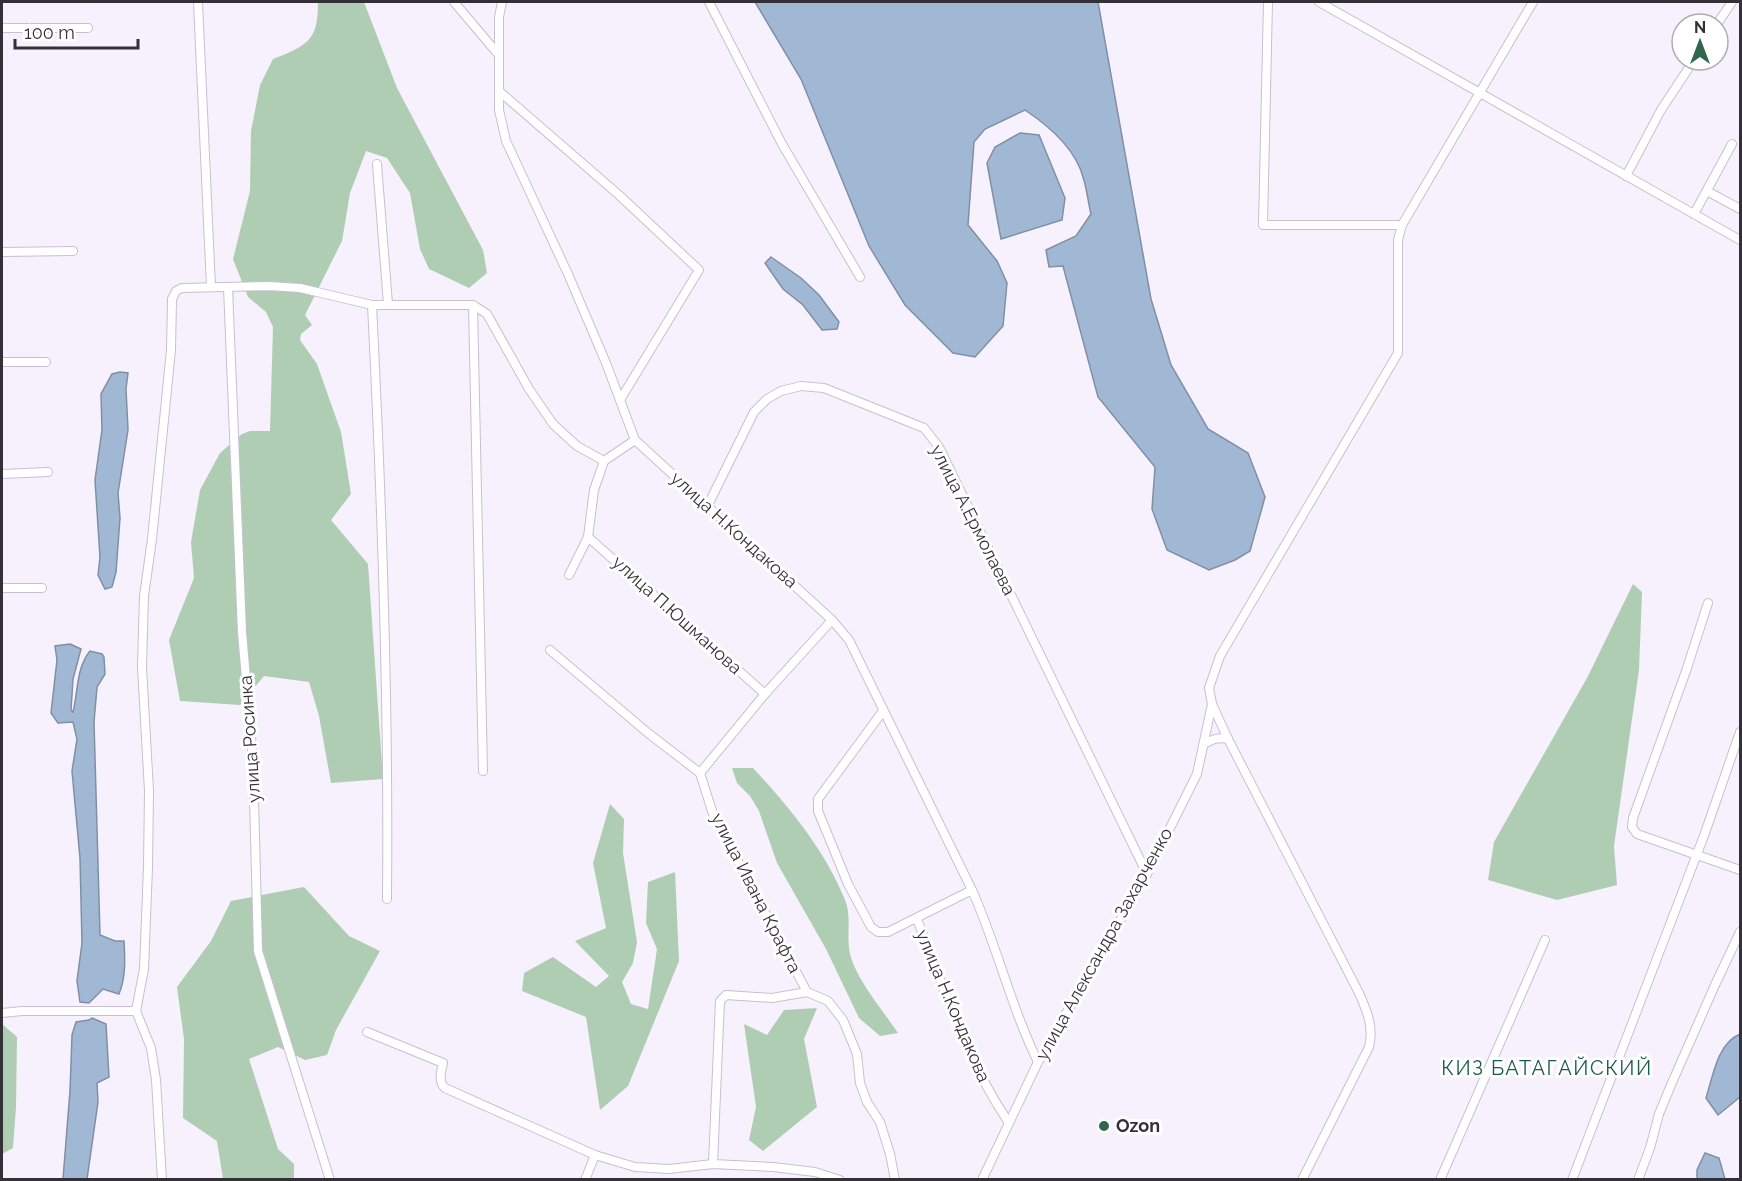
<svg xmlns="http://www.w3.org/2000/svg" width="1742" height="1181" font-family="Raleway,sans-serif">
<rect width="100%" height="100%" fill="#f7f1fd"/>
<g fill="#afcdb2">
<path d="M318 2H364L397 88 483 250 487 273 469 288 429 269 420 249 410 193 387 158 366 151 350 193 342 241 305 315 312 325 301 334 300 340 317 364 341 432 351 494 331 520 368 564 383 779 331 783 319 716 309 682 264 676 240 705 180 701 169 640 194 578 191 542 200 490 220 453 242 434 250 431H270L273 327 266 312 248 297 233 259 250 191 251 131 260 85 273 59C308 45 318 41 318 2Z"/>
<polygon points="1633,584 1642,592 1639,670 1614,846 1617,885 1557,900 1488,880 1494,842 1587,678"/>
<path d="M732 768H753C789 807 825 850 845 900 852 916 846 937 850 954 856 979 884 1012 898 1033L880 1036 859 1018 826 949 777 863 759 811 750 796 737 783Z"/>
<polygon points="610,804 624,819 623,853 637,942 633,963 622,982 631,1004 648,1009 657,949 646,923 648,882 675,872 679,961 628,1086 600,1110 586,1017 522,991 524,973 553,957 596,987 609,976 575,941 606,928 593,863"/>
<polygon points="304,887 349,936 380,951 336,1030 327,1055 305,1060 278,1047 249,1059 278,1149 294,1164 294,1179 223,1179 217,1141 183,1118 184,1039 177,987 211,941 231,901"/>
<polygon points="817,1008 804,1039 817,1107 763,1151 749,1140 756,1107 744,1024 767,1035 784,1010"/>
<polygon points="2,1024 17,1037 16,1107 13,1148 2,1154"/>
</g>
<g fill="#a1b8d5" stroke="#808fa6" stroke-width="1.5">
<path d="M755 2H1098L1151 299 1171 365 1208 429 1248 453 1265 497 1250 551 1235 560 1209 570 1167 550 1152 509 1155 467 1098 397 1063 266 1049 267 1046 250 1076 236 1091 214C1088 202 1087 189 1083 177 1075 148 1049 126 1025 110L985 129 974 142 968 225 997 261 1007 283 1003 326 975 357 953 353 905 305 869 246 801 79Z"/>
<polygon points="1020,133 1039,135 1065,198 1062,220 1001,239 987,163 995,147"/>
<polygon points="771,257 801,278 819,295 839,322 837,329 822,330 803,305 783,289 765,263"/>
<polygon points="120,372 128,373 126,389 128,430 118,493 120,518 116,572 112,587 105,589 98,575 100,557 95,480 102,430 101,394 112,374"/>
<path d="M70 644 81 649 73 679 71 710 73 712C78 693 76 668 90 651L102 654 104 657 105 674 97 687 94 722 100 935 115 941H124C125 959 126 977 119 994L103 989 89 1003 80 1002 77 981 82 943 80 858 72 771 77 739 73 722 58 723 51 713 57 660 55 646Z"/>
<polygon points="92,1018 106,1024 109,1077 97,1083 98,1102 87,1179 63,1179 70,1091 72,1035 76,1022 89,1020"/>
<path d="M1740 1034V1097L1718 1115 1706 1098C1713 1076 1717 1044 1740 1034Z"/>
<polygon points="1705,1153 1719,1158 1725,1179 1697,1179 1697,1170"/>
</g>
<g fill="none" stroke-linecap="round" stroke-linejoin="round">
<g stroke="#c8bfd2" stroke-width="10">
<g id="street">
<polyline points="198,2 211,287"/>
<polyline points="454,2 498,54"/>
<path d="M502 2 499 17V110L506 141 568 274 606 363 635 440 832 620 849 640 972 890C997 946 1011 1007 1038 1062"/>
<polyline points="709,2 782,144 860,277"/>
<polyline points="1268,2 1263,225 1402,225"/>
<polyline points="1319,2 1740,240"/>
<polyline points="1717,24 1732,2"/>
<polyline points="2,28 88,28"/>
<polyline points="499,91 619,195 699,270 620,400"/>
<polyline points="377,164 388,304"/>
<polyline points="1626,176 1661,110 1694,60"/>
<polyline points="1707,191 1740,209"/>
<polyline points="1694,214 1732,144"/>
<polyline points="2,252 73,251"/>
<polyline points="228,287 242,632 253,760 258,951 330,1180"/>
<path d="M372 305C382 503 389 701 387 899"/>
<polyline points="473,305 483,771"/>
<polyline points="2,362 46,362"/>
<polyline points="2,474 48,472"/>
<polyline points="708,505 754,412 767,399 781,391 801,386 824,388 924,428 939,447 1147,874"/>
<polyline points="588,537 765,694"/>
<polyline points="569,575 588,537 594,490 604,461"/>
<polyline points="2,588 42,588"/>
<polyline points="1708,603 1686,671 1633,818 1632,827 1637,834 1740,870"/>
<polyline points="550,650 648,733 700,773 713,814 807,992 828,1001 843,1020 857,1054 860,1083 867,1102 880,1122 890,1154 895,1180"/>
<polyline points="883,711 818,799 818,811 848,884 871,927 878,932 888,932 972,890"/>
<path d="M1203 745C1212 739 1218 737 1228 739"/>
<polyline points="700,773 765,694 832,620"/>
<path d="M917 919C944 989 967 1061 1009 1123"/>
<polyline points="2,1013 22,1011 136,1011"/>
<path d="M367 1032 443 1063C441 1071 438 1082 445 1088L595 1155 635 1167 669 1169 713 1164 773 1167 815 1172 840 1180"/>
<polyline points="713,1164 720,1001 726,995 772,998 807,992"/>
<polyline points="162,1180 156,1080 151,1048 136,1011 144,969 148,867 149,791 142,667 144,596 152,539 171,350 172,299 176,291 182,288 269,286 300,288 372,305 473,305 487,314 529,389 553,424 577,446 604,461 635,440"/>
<polyline points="585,1180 595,1155"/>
<polyline points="982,1180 1038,1062 1147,874 1197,774 1212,704"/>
<path d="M1302 1180 1369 1047C1374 1027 1367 1011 1359 993L1228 739 1212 704 1209 688 1220 656 1398 353V240L1402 225 1533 2"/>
<polyline points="1440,1180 1545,940"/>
<polyline points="1572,1180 1705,833 1740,732"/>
<polyline points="1638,1180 1650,1148 1659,1114 1671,1085 1715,985 1740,932"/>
</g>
</g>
<use href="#street" stroke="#fff" stroke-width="8"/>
</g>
<circle fill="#2f674f" stroke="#fff" stroke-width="2" cx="1104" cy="1126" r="6"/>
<g text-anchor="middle" stroke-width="6" stroke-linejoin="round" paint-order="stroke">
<g font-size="18" fill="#343038" stroke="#fff">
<text transform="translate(973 520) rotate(63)" y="6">улица А.Ермолаева</text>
<text transform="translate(734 530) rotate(42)" y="6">улица Н.Кондакова</text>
<text transform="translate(677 615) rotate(42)" y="6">улица П.Юшманова</text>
<text transform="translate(250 739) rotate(-94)" y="6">улица Росинка</text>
<text transform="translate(756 893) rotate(63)" y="6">улица Ивана Крафта</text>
<text transform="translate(1104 944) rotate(-61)" y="6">улица Александра Захарченко</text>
<text transform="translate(953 1006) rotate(67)" y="6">улица Н.Кондакова</text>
</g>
<g font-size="18" font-weight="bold" fill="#343038" stroke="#fff" text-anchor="start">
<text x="1116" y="1132">Ozon</text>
</g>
<g font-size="20" letter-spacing="1.5" fill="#195c43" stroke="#fff">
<text x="1547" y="1075">КИЗ БАТАГАЙСКИЙ</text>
</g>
</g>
<rect width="1742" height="1181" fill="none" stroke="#343038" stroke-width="6"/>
<g transform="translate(1700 42)"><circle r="28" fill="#ffffff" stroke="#aeacaf" stroke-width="1.5"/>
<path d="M0-4.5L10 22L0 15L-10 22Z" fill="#2f674f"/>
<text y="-9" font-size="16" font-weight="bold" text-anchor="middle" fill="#343038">N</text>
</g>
<path d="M15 39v9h123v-9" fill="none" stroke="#343038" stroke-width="3"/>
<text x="24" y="39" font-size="18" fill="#343038" stroke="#ffffff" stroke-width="4.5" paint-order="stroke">100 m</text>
</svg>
